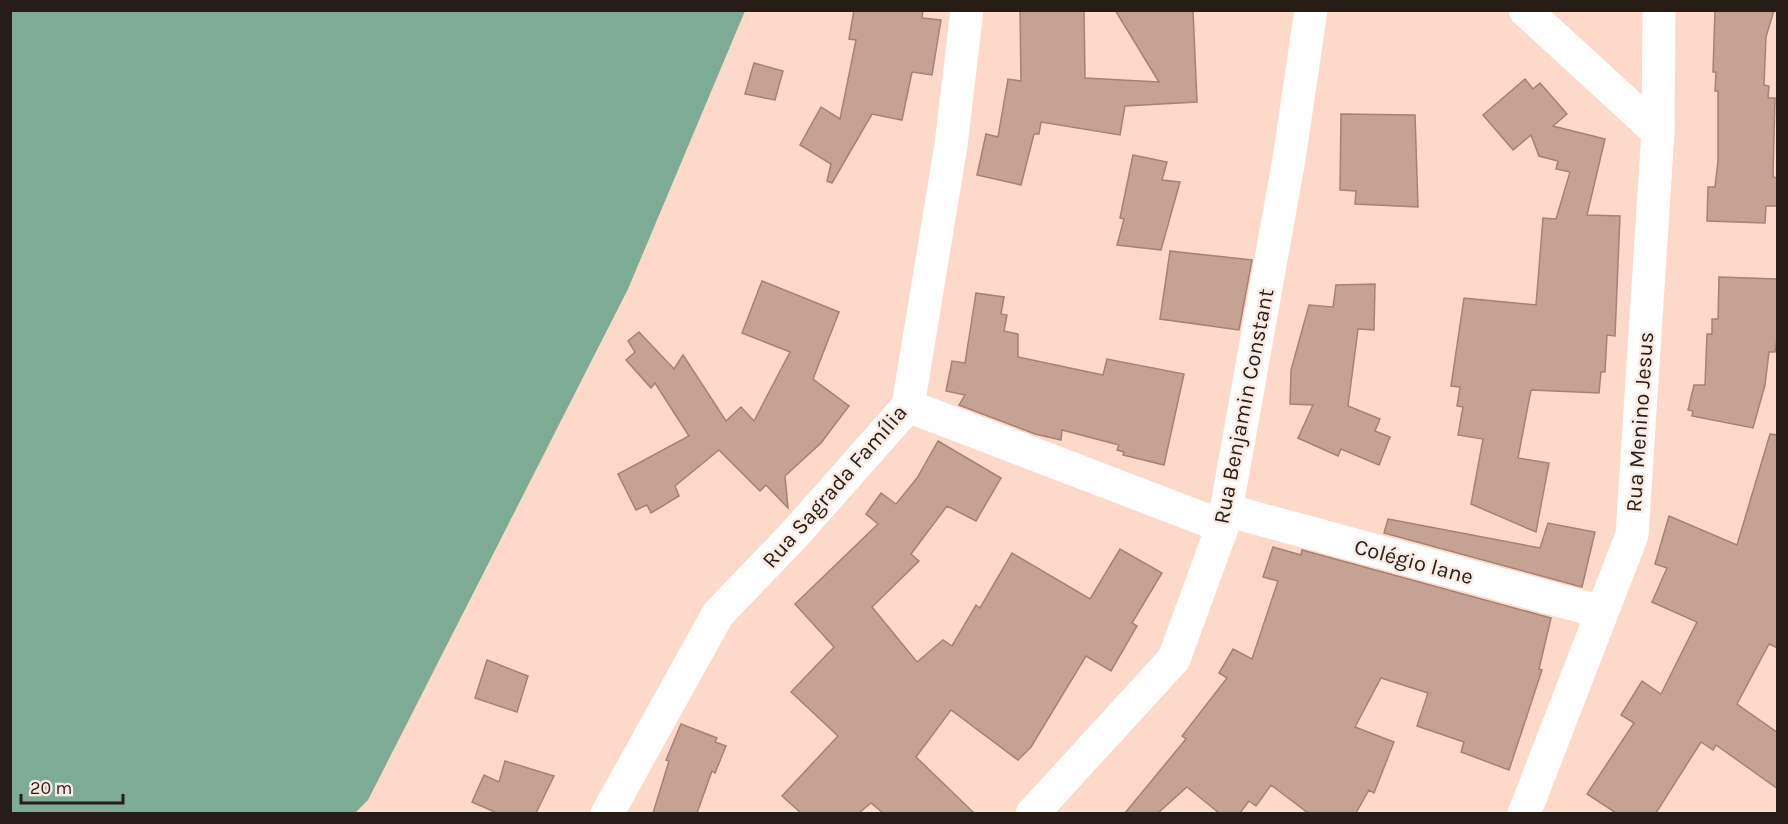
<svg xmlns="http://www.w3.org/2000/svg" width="1788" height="824" font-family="Karla,sans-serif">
<rect width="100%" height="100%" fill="#fdd9c9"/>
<polygon fill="#7eab94" points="10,11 745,11 628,289 368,800 355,813 11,813"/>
<g fill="#c5a293" stroke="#a48374" stroke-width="1.5">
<polygon points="854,10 923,10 922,18 941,20 932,75 912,72 902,120 872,114 832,183 827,181 831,164 800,145 821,107 840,119 856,40 849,39"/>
<polygon points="1020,10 1084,10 1085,78 1159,82 1115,10 1193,10 1197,102 1125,106 1120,135 1041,122 1039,134 1034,134 1021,185 977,175 986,134 998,137 1008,79 1021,81"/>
<polygon points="1715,10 1774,10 1766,37 1764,85 1769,86 1768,98 1775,98 1773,177 1778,178 1778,206 1766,206 1765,223 1707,221 1708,187 1715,187 1718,161 1718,91 1715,91 1716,72 1713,72"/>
<polygon points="754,63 783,71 775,100 745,94"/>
<polygon points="1525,79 1533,89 1540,83 1567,114 1553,126 1605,139 1587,215 1620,216 1615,336 1607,335 1605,372 1601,372 1599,393 1531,390 1518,458 1549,463 1536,532 1471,504 1483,439 1458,435 1463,407 1457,406 1460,387 1451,386 1464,298 1536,305 1543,218 1556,219 1570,172 1556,169 1558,161 1539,156 1531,135 1513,150 1483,115"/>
<polygon points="1341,114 1415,115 1418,207 1355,204 1356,191 1340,190"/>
<polygon points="1133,155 1167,162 1162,180 1180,182 1161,250 1117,245 1124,219 1120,218"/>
<polygon points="1170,251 1252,260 1239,330 1160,319"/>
<polygon points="1719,277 1777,279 1778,333 1775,352 1769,352 1765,385 1753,428 1692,416 1693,411 1688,410 1694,385 1705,385 1707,334 1712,334 1712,319 1718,319"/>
<polygon points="762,281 839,312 813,379 849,406 821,443 785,476 788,508 766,485 760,491 719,450 675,486 679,496 651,513 647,505 636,510 618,474 689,436 655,383 651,388 626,360 635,352 628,341 639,332 674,369 683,355 726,421 741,407 754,421 790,352 742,333"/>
<polygon points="1375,284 1374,330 1358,329 1348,406 1380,419 1375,431 1390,437 1379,465 1341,449 1338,456 1298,438 1313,405 1290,404 1291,370 1309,305 1333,307 1336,285"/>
<polygon points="976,293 1004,297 1001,314 1007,315 1004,331 1018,334 1018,357 1103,375 1107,359 1184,374 1164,465 1123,455 1124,452 1117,450 1119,445 1062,430 1061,440 1035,434 959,405 965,395 946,391 952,361 965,363"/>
<polygon points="1770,434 1778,435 1778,648 1769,644 1737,704 1778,733 1778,789 1716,745 1713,750 1701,742 1656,813 1616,813 1587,794 1634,723 1621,715 1642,681 1661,694 1697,622 1652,602 1667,568 1655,564 1669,516 1737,545"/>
<polygon points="938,441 1001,478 976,521 947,506 911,554 919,561 872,607 917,662 943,640 952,646 976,605 980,608 1012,553 1090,599 1120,549 1162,573 1132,623 1137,626 1111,671 1086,656 1031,747 1018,760 951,710 916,757 974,813 883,813 871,803 859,813 801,813 782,796 838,736 791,692 834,647 795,604 878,524 866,514 881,493 896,504 917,478"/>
<polygon points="1388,519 1540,548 1548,523 1595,532 1582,587 1384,533"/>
<polygon points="1273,547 1301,555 1302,550 1551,618 1539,669 1542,670 1509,770 1461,752 1464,742 1417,726 1428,693 1381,678 1355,727 1394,742 1374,793 1369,790 1356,813 1308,813 1271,785 1256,806 1249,801 1240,813 1219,813 1187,787 1158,813 1125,813 1186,739 1182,736 1227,678 1219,673 1233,649 1252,659 1278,581 1263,577"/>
<polygon points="487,660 528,676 517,712 475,698"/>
<polygon points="681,724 717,738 715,742 726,746 715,773 712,771 697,813 653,813 669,761 666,760"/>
<polygon points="505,761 554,776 536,813 497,813 472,802 484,775 499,782"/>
</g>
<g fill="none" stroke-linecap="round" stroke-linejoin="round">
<g stroke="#fff" stroke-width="33">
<polyline points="1525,10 1658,132"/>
<polyline points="908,406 1222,526"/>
<polyline points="1226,510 1602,612"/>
<polyline points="607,814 718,614 793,536 908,406 951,145 967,10"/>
<polyline points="1032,814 1174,659 1224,522 1289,159 1311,10"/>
<polyline points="1524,814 1632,535 1658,132 1659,10"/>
</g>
</g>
<g text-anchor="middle" stroke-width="5" stroke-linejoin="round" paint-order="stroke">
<g font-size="22" fill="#281c16" stroke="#faebe5">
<text transform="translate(1243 406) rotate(-79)" y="8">Rua Benjamin Constant</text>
<text transform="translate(1639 422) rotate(-86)" y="8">Rua Menino Jesus</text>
<text transform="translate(834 486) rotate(-49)" y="8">Rua Sagrada Família</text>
<text transform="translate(1414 561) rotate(15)" y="8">Colégio lane</text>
</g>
</g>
<rect width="1788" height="824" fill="none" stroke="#281c16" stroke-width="24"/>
<path d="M21 794v9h102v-9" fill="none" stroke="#281c16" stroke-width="3"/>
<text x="30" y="794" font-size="18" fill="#281c16" stroke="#faebe5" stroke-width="4.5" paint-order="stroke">20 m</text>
</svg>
